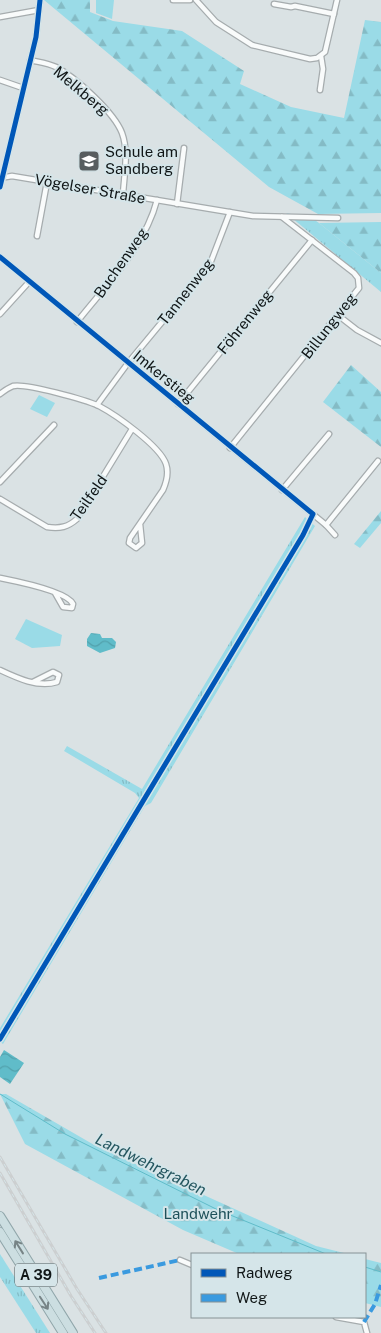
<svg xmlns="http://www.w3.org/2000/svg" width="381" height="1333" font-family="'Public Sans',sans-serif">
<defs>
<pattern id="grass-tufts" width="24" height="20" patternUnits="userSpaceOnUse" patternTransform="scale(1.25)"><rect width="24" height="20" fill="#9adbe7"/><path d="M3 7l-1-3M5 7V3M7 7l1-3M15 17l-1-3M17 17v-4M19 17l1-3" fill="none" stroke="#84bbc5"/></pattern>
<pattern id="forest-firs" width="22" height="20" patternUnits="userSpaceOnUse" patternTransform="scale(1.25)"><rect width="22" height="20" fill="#9adbe7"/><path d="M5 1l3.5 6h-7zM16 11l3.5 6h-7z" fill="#84bbc5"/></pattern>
<pattern id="water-waves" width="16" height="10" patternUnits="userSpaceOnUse" patternTransform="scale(1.25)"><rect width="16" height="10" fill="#60bcc9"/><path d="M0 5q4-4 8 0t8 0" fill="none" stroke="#52a1ac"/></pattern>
</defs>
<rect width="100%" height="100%" fill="#dae2e4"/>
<g fill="url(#grass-tufts)">
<polygon points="286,213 312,218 319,223 381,273 381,292"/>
<polygon points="305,517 315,526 151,803 145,806 3,1044 0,1042 0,1028 139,798 135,793 64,751 67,746 142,789"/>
<polygon points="0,1254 50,1333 36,1333 0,1277"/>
</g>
<g fill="url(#forest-firs)">
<polygon points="44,0 90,0 90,12 113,21 182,31 244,71 240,84 291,107 344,118 365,20 381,22 381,213 318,214 269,187"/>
<polygon points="381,222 381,273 319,223"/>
<polygon points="351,365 381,392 381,447 323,402"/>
<polygon points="381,511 381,523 360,548 354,544"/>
<polygon points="0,1094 6,1094 96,1146 316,1246 348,1254 239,1254 183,1230 25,1144"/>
<polygon points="365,1259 381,1263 381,1307 365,1303"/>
</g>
<g fill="#9adbe7">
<polygon points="96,0 114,0 112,19 96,13"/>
<polygon points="39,395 55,403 47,417 30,409"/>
<polygon points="26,619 62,635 60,646 32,648 15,639"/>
</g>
<g fill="url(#water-waves)">
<polygon points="91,633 100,634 102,638 112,638 116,642 115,648 100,653 87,646 87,639"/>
<polygon points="4,1050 24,1063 10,1084 0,1077 0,1057"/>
</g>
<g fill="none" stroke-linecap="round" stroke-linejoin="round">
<g stroke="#60bcc9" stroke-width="1">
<polyline points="0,1094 65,1134 218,1210 326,1254"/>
<polyline points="365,1267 381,1272"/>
</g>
<g stroke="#a6acae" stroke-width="7">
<g id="minor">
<polyline points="173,0 190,0"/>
<polyline points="196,0 216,22 252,45 310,59 317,58 325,52 337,0"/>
<polyline points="274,4 291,7 295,6 334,14"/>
<polyline points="0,17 39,10"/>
<path d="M30 60C38 62 48 63 56 67 75 77 114 112 122 133 129 152 124 175 123 195"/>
<polyline points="0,80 23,88"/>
<polyline points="320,90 323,69 321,56"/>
<polyline points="0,178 12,176 253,216 338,218"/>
<polyline points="0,187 36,37 40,0"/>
<polyline points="177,204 184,148"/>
<polyline points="37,236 47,182"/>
<polyline points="0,257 326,525 335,535"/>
<polyline points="0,314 29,282"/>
<polyline points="339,316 357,330 381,343"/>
<path d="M77 322C106 285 145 247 157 200"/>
<path d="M0 394C4 391 8 388 13 386 26 383 86 400 99 406 116 415 160 446 166 464 169 473 167 481 163 490L130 538 129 543 136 548 142 543 140 524"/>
<polyline points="178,404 312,240"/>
<polyline points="97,405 128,363 210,264 230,212"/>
<polyline points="230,448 359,288 358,278 354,273 282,217"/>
<polyline points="0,482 54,425"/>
<polyline points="282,490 329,434"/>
<path d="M0 499 47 527C60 529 68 527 77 519L132 429"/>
<polyline points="326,525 378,461"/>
<path d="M0 578C15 581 67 591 73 604L72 608 63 607 55 593"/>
<path d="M0 670C17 678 38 688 57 682L59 675 53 672 33 682"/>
<polyline points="180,1260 192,1265"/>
<polyline points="336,1317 364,1322 367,1333"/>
</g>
</g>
<g stroke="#90a6aa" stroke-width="10">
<g id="motorway">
<polyline points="0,1216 73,1333"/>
<polyline points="0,1232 63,1333"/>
</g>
</g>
<use href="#minor" stroke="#f9fbfb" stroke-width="4.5"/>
<use href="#motorway" stroke="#ccdee1" stroke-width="8"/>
<g stroke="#cccfd0" stroke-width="3">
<g id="rail">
<polyline points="0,1157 77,1289 106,1333"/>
<polyline points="0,1173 71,1296 95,1333"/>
</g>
</g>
<use href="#rail" stroke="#d5e5e9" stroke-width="1" stroke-dasharray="4" stroke-linecap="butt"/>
<g stroke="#3a9adf" stroke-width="4" stroke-dasharray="8 4" stroke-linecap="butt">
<polyline points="99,1278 180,1260"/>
<polyline points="364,1322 375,1304 381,1285"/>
</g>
<g stroke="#d5e5e9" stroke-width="8">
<g id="cycleway">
<polyline points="0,187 36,37 40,0"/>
<polyline points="0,257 313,514 303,535 0,1039"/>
</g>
</g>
<use href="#cycleway" stroke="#0057b8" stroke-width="5"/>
</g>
<defs><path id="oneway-shaft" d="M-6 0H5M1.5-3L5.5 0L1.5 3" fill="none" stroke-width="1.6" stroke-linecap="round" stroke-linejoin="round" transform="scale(1.25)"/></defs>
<g stroke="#778486">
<use href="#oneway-shaft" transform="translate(19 1247) rotate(-122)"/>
<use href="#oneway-shaft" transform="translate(44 1303) rotate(57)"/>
</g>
<defs>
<g id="school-square" transform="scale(1.125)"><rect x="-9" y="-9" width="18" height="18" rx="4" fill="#575d5f" stroke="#d5e5e9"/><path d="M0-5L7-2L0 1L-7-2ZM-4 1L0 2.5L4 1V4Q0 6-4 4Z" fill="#fff"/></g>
</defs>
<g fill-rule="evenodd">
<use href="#school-square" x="89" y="161"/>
</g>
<g text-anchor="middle" stroke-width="4" stroke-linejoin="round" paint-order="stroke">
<rect fill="#d5e5e9" stroke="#4b5456" stroke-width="1" x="15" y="1263.5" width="42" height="23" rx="4"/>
<g font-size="14" font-weight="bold" fill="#101617">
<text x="36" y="1280">A 39</text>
</g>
<g font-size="15" fill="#101617" stroke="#d5e5e9">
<text transform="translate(81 91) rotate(40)" y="5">Melkberg</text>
<text transform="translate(90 189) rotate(10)" y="5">Vögelser Straße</text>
<text transform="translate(121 263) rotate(-55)" y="5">Buchenweg</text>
<text transform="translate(186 292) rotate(-52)" y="5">Tannenweg</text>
<text transform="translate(245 322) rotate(-51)" y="5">Föhrenweg</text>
<text transform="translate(329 326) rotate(-52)" y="5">Billungweg</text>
<text transform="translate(164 377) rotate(39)" y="5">Imkerstieg</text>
<text transform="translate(89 498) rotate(-55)" y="5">Teilfeld</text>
</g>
<g font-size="15" fill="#101617" stroke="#d5e5e9" text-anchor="start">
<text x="105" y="157">Schule am<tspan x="105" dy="17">Sandberg</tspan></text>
</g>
<g font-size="15" fill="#1f515a" stroke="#d5e5e9">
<text x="198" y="1219">Landwehr</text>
</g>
<g font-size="16" font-style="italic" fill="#255760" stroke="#d5e5e9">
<text transform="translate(151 1164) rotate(26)" y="6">Landwehrgraben</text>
</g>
</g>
<rect x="191" y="1253" width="175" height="65" fill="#d5e5e9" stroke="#869295"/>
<rect x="201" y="1269" width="25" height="8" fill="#0057b8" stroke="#869295"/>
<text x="236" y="1278" font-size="15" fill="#101617">Radweg</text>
<rect x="201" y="1294" width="25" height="8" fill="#3a9adf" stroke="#869295"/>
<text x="236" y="1303" font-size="15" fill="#101617">Weg</text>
</svg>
